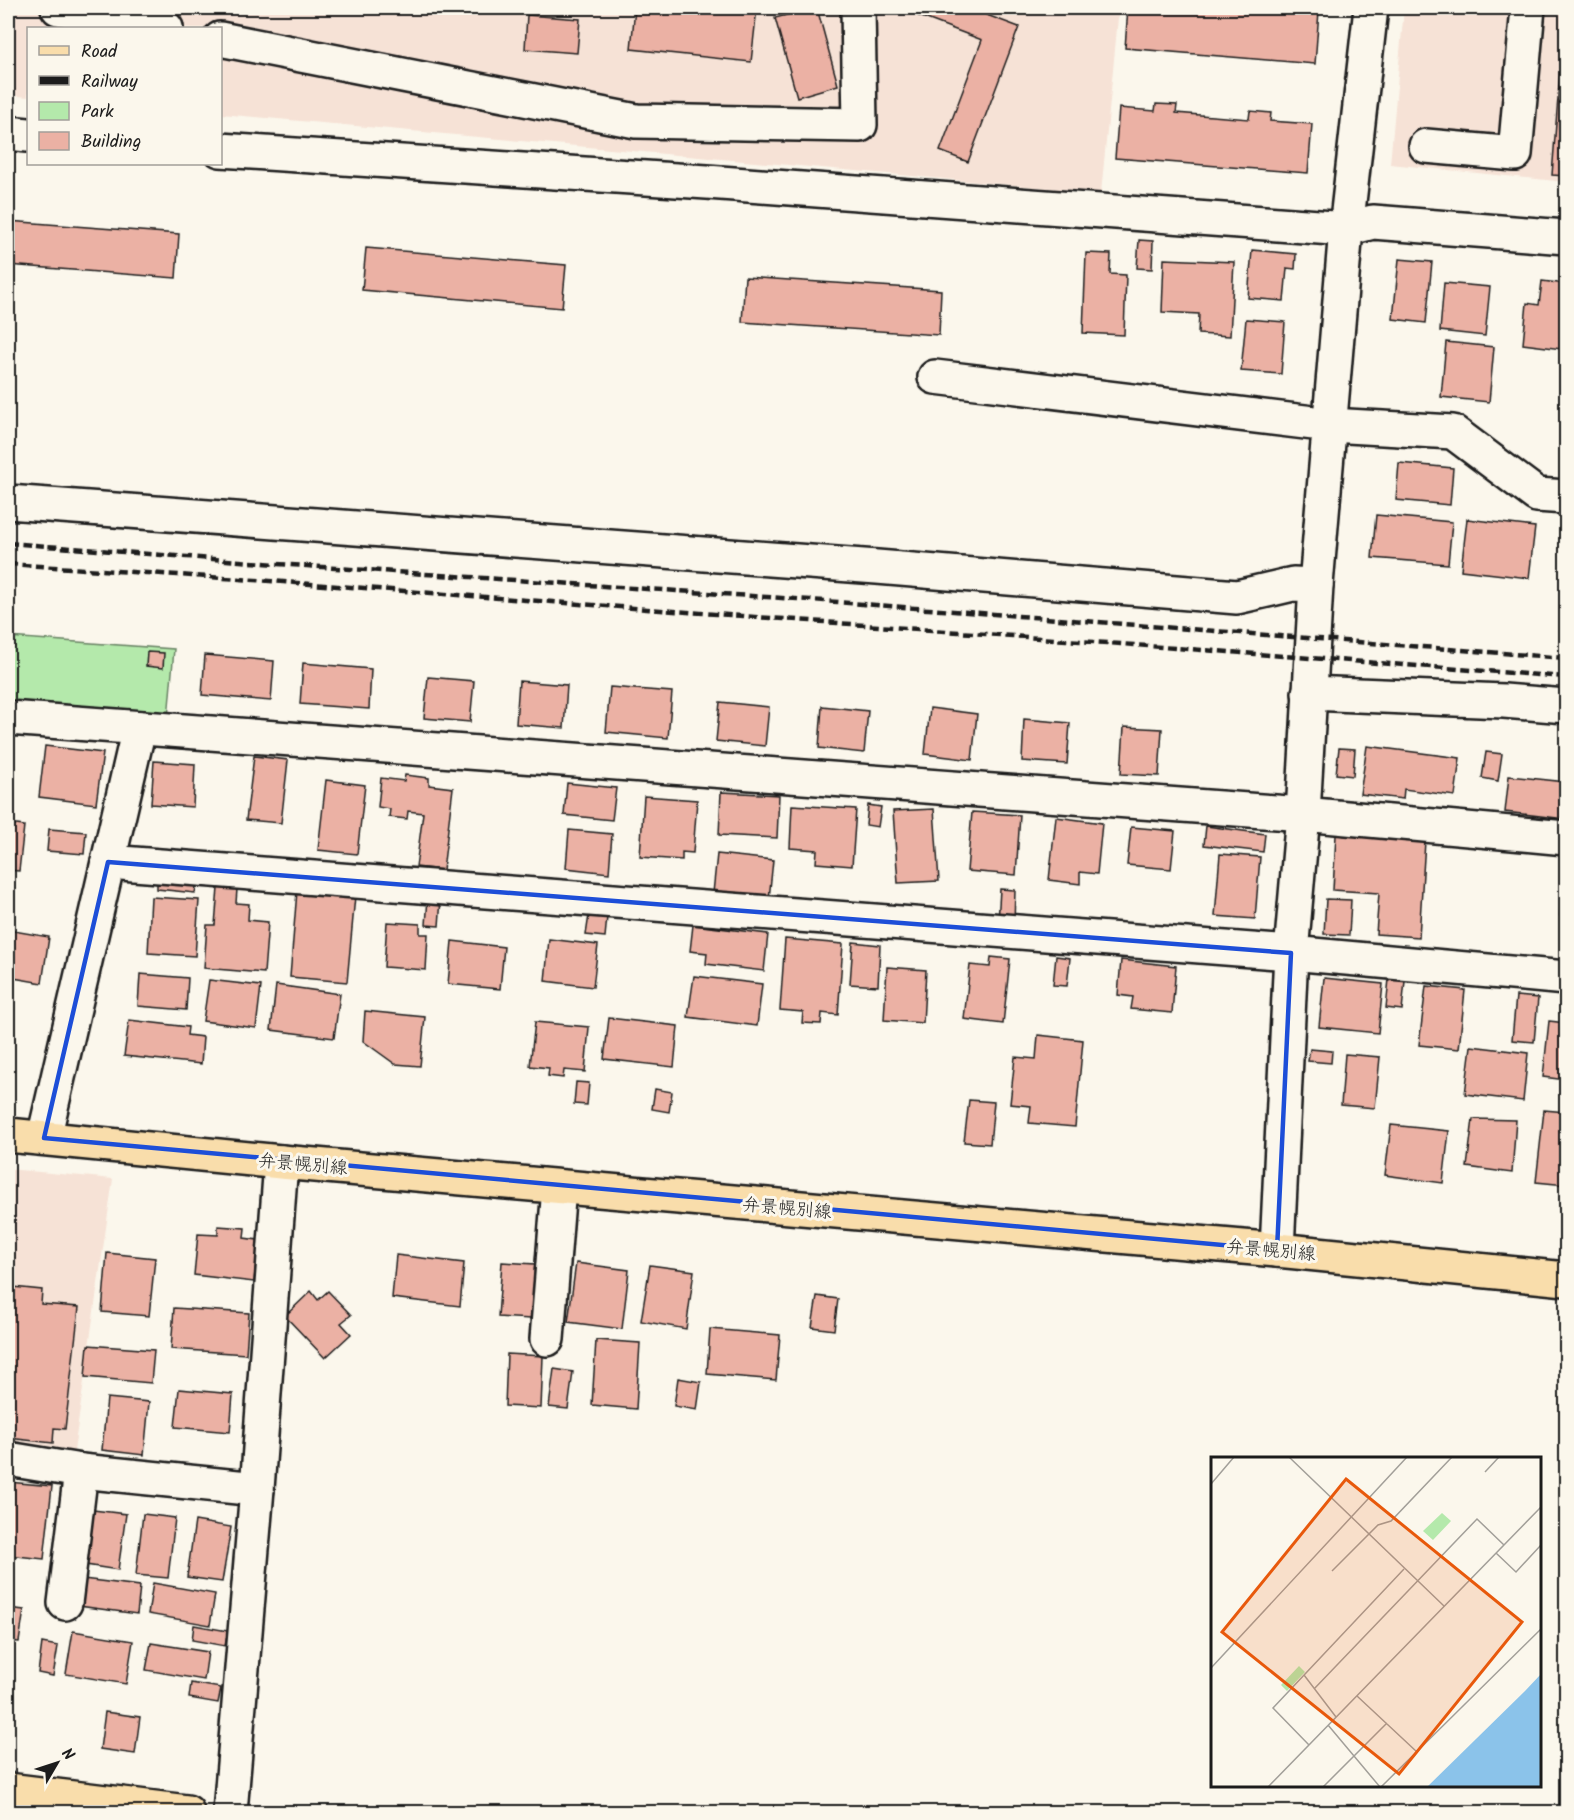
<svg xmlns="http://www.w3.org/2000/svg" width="1574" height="1820" font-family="Kalam,'Klee One',sans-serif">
<rect width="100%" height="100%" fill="#fbf7ec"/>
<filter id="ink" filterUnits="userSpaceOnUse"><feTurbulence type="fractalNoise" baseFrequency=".0167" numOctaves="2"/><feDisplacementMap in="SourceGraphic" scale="12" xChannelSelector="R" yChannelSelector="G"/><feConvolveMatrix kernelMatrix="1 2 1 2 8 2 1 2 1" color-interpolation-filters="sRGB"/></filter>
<g filter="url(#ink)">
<g fill="#f6e2d6">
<polygon points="8,8 1119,8 1101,193 221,114 220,28 28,28 28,97 8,95"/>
<polygon points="1404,8 1566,8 1566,182 1390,164"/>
<polygon points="8,1169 113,1179 74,1451 8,1442"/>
</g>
<polygon fill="#b4e9ab" stroke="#688264" stroke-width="1.5" points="8,637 174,649 168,718 8,704"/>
<g fill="#ebb1a4" stroke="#1c1c1c" stroke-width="1.5">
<polygon points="635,8 757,8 751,62 631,49"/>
<polygon points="814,8 817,8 838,85 797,97 775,18"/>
<polygon points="898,8 968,8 1019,27 968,162 940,151 982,40"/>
<polygon points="1128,8 1284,8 1319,11 1315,64 1125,48"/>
<polygon points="1565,8 1566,8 1566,176 1552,175"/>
<polygon points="527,15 580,19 577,53 525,49"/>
<polygon points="1156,104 1177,105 1176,113 1249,119 1250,111 1271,113 1270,121 1312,124 1308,173 1115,158 1119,108 1155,111"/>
<polygon points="8,221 179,234 176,278 8,265"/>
<polygon points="1139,240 1153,241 1152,269 1137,268"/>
<polygon points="366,248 566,265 562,308 362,290"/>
<polygon points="1252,250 1296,254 1295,269 1287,268 1284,301 1248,298"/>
<polygon points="1086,253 1111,254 1110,274 1126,275 1124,335 1083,333"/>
<polygon points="1164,259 1234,262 1230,336 1198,334 1199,314 1162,312"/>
<polygon points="1399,259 1432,262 1426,323 1393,319"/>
<polygon points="745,277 941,290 939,335 742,322"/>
<polygon points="1542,281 1566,284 1566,309 1562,349 1523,344 1527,303 1539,305"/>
<polygon points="1444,283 1490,287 1485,336 1440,331"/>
<polygon points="1246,319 1285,322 1281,374 1241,371"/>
<polygon points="1446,342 1494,347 1489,402 1441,397"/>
<polygon points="1399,463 1453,468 1450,505 1396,500"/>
<polygon points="1376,515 1452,522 1448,564 1372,558"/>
<polygon points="1467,519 1535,527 1529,578 1461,570"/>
<polygon points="147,652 164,653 163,668 146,666"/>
<polygon points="205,655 274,661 271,701 202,695"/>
<polygon points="303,663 371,669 369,709 300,704"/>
<polygon points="428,677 474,681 470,722 424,718"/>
<polygon points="519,681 567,685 564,728 516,724"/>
<polygon points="610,687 672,692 668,738 606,732"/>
<polygon points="720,702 769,707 765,746 716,741"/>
<polygon points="822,706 868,711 864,753 819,748"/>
<polygon points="930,708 977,714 972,760 925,754"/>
<polygon points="1024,719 1070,723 1067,764 1022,761"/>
<polygon points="1124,727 1162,729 1159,776 1121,774"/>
<polygon points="45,746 103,753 96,804 39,797"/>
<polygon points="1367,746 1460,758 1455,796 1404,789 1403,799 1360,794"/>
<polygon points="1339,748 1355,749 1353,776 1336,774"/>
<polygon points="1486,752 1502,754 1498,781 1482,778"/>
<polygon points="254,756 288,760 281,823 246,820"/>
<polygon points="154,761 195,764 193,807 151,804"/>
<polygon points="405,775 429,778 429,785 453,788 443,870 416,867 423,813 408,811 407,819 389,817 390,809 378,807 381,778 404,781"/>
<polygon points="1509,776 1566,782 1566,819 1505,812"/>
<polygon points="326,780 365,785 357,854 318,850"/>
<polygon points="567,783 616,788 612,820 564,815"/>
<polygon points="721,792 779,795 777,838 719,835"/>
<polygon points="644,796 697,800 693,853 682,852 682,860 640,857"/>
<polygon points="792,805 856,809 852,866 816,863 817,850 790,848"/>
<polygon points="868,805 881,807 878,827 866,825"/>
<polygon points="934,809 939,881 898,883 893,811"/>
<polygon points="972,812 1020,815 1016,875 967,871"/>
<polygon points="1056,817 1102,823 1097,874 1080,872 1080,884 1049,880"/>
<polygon points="8,824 24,826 19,871 8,870"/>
<polygon points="1206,826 1265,834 1263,852 1204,845"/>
<polygon points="1131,827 1175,831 1171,869 1127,865"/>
<polygon points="49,829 86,832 84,854 47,851"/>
<polygon points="569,830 612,834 609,873 566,868"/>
<polygon points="1336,835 1425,841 1419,937 1376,934 1379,893 1333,890"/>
<polygon points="717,854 773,860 769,899 713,893"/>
<polygon points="1220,854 1260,857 1255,919 1215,916"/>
<polygon points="1565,867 1566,867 1566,917 1560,916"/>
<polygon points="157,878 197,881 195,893 157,889"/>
<polygon points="218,888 237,889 236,903 249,904 248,920 268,922 264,973 204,968 207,925 215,925"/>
<polygon points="1000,889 1015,890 1014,924 998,923"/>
<polygon points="297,891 355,896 347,982 290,977"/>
<polygon points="151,897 199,900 195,956 148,953"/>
<polygon points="428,898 441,899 439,926 426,925"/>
<polygon points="1326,899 1351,900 1349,935 1324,934"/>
<polygon points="589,915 607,917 605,937 586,935"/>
<polygon points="387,922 420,924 420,934 428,934 426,970 384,967"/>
<polygon points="693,925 768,934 764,971 706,964 707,953 690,951"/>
<polygon points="8,930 49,937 42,983 8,977"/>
<polygon points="549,939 598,945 593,987 545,981"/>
<polygon points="785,939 843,944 838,1015 822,1013 821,1024 802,1023 803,1012 780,1010"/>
<polygon points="452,941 504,947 500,989 448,984"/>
<polygon points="853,942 880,945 878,986 850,984"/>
<polygon points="1056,956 1070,958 1067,986 1053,985"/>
<polygon points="991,957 1010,959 1003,1024 964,1019 970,965 990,967"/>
<polygon points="1121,960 1176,966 1172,1013 1131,1009 1133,997 1118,995"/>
<polygon points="887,967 926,970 923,1023 884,1020"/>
<polygon points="140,974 188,978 186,1010 138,1006"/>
<polygon points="694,976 762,984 757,1026 688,1017"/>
<polygon points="1324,978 1383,984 1378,1033 1319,1027"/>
<polygon points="1389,979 1405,981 1402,1010 1386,1008"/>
<polygon points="209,980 261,986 256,1028 203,1021"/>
<polygon points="276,985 340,994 334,1038 271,1030"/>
<polygon points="1426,986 1465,990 1459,1049 1419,1045"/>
<polygon points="1516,996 1538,998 1534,1042 1512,1040"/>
<polygon points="365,1011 425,1017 420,1066 395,1064 363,1041"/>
<polygon points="609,1018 678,1026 674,1067 604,1059"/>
<polygon points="129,1020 188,1027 187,1035 203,1037 201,1064 124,1056"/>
<polygon points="1549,1021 1566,1023 1566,1080 1543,1077"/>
<polygon points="535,1022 589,1027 585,1072 564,1070 563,1078 548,1076 549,1068 530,1066"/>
<polygon points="1038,1035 1083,1040 1075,1127 1029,1123 1031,1106 1010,1104 1015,1057 1036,1059"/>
<polygon points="1471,1046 1528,1053 1523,1101 1465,1094"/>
<polygon points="1310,1049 1332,1051 1331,1063 1308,1061"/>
<polygon points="1345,1054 1380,1057 1375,1108 1341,1105"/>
<polygon points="576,1082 589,1083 587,1105 574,1104"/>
<polygon points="655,1089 672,1092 669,1112 652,1109"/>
<polygon points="969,1100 994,1102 990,1144 964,1142"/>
<polygon points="1544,1110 1566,1112 1566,1185 1536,1182"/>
<polygon points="1473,1119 1516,1120 1512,1173 1467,1167"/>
<polygon points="1391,1125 1449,1131 1443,1183 1385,1175"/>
<polygon points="218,1226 245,1228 244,1238 258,1240 254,1282 194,1275 198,1234 218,1235"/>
<polygon points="107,1253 155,1258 149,1316 102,1312"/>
<polygon points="396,1255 464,1263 460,1306 392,1298"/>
<polygon points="502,1262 535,1264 531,1319 498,1317"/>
<polygon points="576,1263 629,1270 622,1329 568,1322"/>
<polygon points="650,1265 694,1271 686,1329 641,1321"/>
<polygon points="13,1287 42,1290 41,1304 79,1307 65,1429 54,1428 53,1443 8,1438 8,1299 12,1299"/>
<polygon points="311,1291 318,1300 328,1291 351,1315 341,1323 351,1334 325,1358 285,1316"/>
<polygon points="817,1296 838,1299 834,1330 812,1327"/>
<polygon points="174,1308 249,1313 246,1354 171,1349"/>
<polygon points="710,1329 780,1335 776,1380 707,1374"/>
<polygon points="596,1340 640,1343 636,1409 592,1405"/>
<polygon points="88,1345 154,1350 151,1383 85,1377"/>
<polygon points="507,1354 543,1356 541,1408 505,1406"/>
<polygon points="554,1369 573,1372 568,1409 549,1407"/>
<polygon points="678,1378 701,1382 697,1410 674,1406"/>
<polygon points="179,1389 233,1394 230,1432 175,1427"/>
<polygon points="107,1398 149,1402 144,1455 102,1450"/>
<polygon points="8,1482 52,1486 44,1559 8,1555"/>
<polygon points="93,1510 126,1514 118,1570 86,1565"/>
<polygon points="143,1514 175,1518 168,1578 136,1575"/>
<polygon points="195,1521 231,1527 222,1582 187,1577"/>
<polygon points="83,1579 140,1586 137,1614 79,1606"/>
<polygon points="153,1583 215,1594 210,1625 148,1614"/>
<polygon points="8,1608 24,1610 19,1642 8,1641"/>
<polygon points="194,1625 228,1631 225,1646 192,1640"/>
<polygon points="73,1631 133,1641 126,1684 66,1674"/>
<polygon points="42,1643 58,1646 53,1676 38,1673"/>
<polygon points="151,1643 208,1652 204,1680 146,1670"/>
<polygon points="191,1683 221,1688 218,1703 189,1698"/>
<polygon points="105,1712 140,1717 135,1754 100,1749"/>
</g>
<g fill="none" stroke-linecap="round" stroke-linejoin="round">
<g stroke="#1c1c1c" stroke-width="38">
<g id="minor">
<polyline points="58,8 166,28"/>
<polyline points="220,39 636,121 860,125 858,8"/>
<polyline points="8,133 28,135"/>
<polyline points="1426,146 1515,154 1528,8"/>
<polyline points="220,150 707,182 1346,229 1373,222 1566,237"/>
<polyline points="935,377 1330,425 1453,432 1537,495 1566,497"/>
<polyline points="8,502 877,567 1237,597 1293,584 1316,585"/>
<polyline points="1309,693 1504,701 1566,706"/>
<polyline points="8,718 1303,814 1566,838"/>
<polyline points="108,862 1291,953 1566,978"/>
<polyline points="44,1138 139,728"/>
<polyline points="1277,1250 1291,953 1303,814 1316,585 1346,229 1371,8"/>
<polyline points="547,1339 559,1187"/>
<polyline points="8,1459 81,1471 257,1489"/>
<polyline points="65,1603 81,1471"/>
<polyline points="230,1812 257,1489 281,1162"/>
</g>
</g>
<g stroke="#1c1c1c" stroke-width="38">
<polyline id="major" points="8,1135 281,1162 1277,1250 1566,1279"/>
</g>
<g stroke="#1c1c1c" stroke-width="38">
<polyline id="highway" points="8,1790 187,1812"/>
</g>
<use href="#minor" stroke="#fbf7ec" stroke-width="33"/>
<use href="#major" stroke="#f9ddab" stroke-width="33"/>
<use href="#highway" stroke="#f9ddab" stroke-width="33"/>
<g stroke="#1c1c1c" stroke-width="4.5" stroke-dasharray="9 4.5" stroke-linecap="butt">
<polyline points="8,543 277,564 811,600 1566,658"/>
<polyline points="8,564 270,581 1566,677"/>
</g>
</g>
</g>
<path fill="none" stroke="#1d4ed8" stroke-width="4.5" stroke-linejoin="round" d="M108 862 1291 953 1277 1250 44 1138Z"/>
<g text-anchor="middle" stroke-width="6" stroke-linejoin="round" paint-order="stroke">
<g font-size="18" fill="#1c1c1c" stroke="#fbf7ec">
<text transform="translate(303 1164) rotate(5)" y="6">弁景幌別線</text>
<text transform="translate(787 1208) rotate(5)" y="6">弁景幌別線</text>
<text transform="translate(1271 1250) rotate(5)" y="6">弁景幌別線</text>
</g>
</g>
<g transform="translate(1211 1457)">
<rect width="330" height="330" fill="#fbf7ec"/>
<path d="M231 56 240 64 222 83 212 74ZM88 209 94 215 76 234 70 228Z" fill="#b4e9ab"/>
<path d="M330 217V330H216L314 234Z" fill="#8bc3ea"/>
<path fill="none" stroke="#a29f99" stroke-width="1.5" d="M78 0 233 149M274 15 288 0M0 27 23 0M285 96 305 115 330 88M121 114 167 68 180 64 241 0M0 211 196 0M93 218 125 260M103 232 266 62 293 88M146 239 206 295M117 268 169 330M98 288 62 251 193 112M57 330 330 50M112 330 176 266M170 330 330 172"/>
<path fill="#e8590c" fill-opacity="0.15" stroke="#e8590c" stroke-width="3" d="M135 22 311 165 188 317 11 175Z"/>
<rect width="330" height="330" fill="none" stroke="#1c1c1c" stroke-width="3"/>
</g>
<rect width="1574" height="1820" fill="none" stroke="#fbf7ec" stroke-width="30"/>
<rect x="15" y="15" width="1544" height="1790" fill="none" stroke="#1c1c1c" stroke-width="2" filter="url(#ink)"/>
<rect x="27" y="27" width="195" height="138" fill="#fbf7ec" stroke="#a29f99" stroke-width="1.5"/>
<rect x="39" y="46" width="30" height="9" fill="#f9ddab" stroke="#a29f99" stroke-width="1.5"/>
<text x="81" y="57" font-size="18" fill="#1c1c1c">Road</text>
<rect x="39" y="76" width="30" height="9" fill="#1c1c1c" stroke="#a29f99" stroke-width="1.5"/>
<text x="81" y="87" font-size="18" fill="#1c1c1c">Railway</text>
<rect x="39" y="102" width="30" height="18" fill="#b4e9ab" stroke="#a29f99" stroke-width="1.5"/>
<text x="81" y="117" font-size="18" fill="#1c1c1c">Park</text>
<rect x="39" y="132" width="30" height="18" fill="#ebb1a4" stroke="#a29f99" stroke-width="1.5"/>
<text x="81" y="147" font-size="18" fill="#1c1c1c">Building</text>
<g transform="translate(57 1763) rotate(51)" stroke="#fbf7ec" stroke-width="4.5" paint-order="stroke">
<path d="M0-4.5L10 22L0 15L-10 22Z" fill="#1c1c1c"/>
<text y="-9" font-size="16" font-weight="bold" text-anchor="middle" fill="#1c1c1c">N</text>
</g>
</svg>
